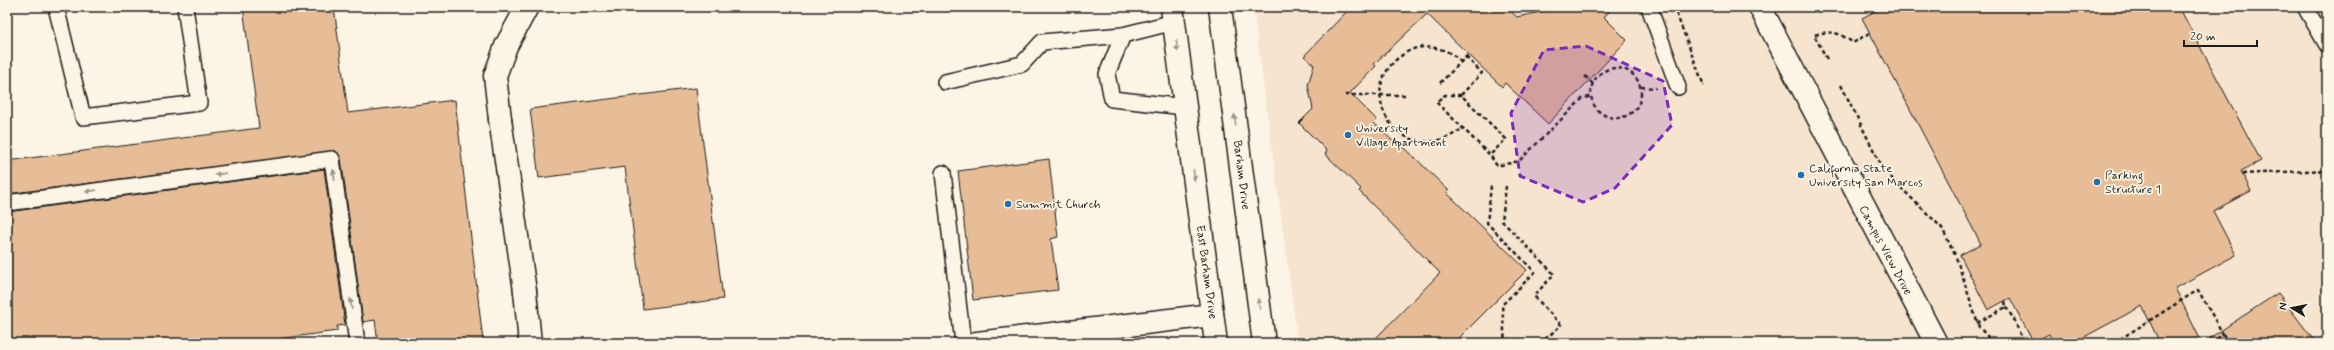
<svg xmlns="http://www.w3.org/2000/svg" width="2334" height="350" font-family="Mynerve,sans-serif">
<rect width="100%" height="100%" fill="#fcf5e5"/>
<filter id="ink" filterUnits="userSpaceOnUse"><feTurbulence type="fractalNoise" baseFrequency=".025" numOctaves="2"/><feDisplacementMap in="SourceGraphic" scale="8" xChannelSelector="R" yChannelSelector="G"/><feConvolveMatrix kernelMatrix="1 2 1 2 8 2 1 2 1" color-interpolation-filters="sRGB"/></filter>
<g filter="url(#ink)">
<polygon fill="#f6e4ce" points="1253,7 2327,7 2327,343 1298,343"/>
<g fill="#e7bd97" stroke="#1c1c1c">
<polygon points="243,7 334,7 348,113 455,100 483,341 378,343 375,320 363,322 341,158 335,151 7,194 7,161 259,128"/>
<polygon points="1351,7 1506,7 1517,17 1550,10 1551,7 1613,7 1604,17 1627,40 1548,124 1505,83 1502,87 1427,14 1374,64 1376,66 1350,93 1377,120 1374,123 1401,149 1403,146 1449,191 1447,193 1527,270 1454,343 1371,343 1440,273 1359,191 1361,189 1325,154 1327,151 1299,123 1313,109 1308,85 1314,65 1304,56"/>
<polygon points="1883,7 2179,7 2261,161 2241,171 2251,191 2213,211 2236,255 2175,288 2202,343 2278,293 2316,343 2160,343 2142,306 2073,343 2054,343 2049,334 2033,342 2010,298 1988,310 1960,255 1981,244 1862,18"/>
<polygon points="696,88 723,299 643,309 625,167 539,178 530,109"/>
<polygon points="1049,159 1058,237 1051,239 1058,290 973,300 958,171"/>
<polygon points="324,169 345,325 337,326 337,331 248,343 7,343 7,212"/>
</g>
<g fill="none" stroke-linecap="round" stroke-linejoin="round">
<g stroke="#1c1c1c" stroke-width="18">
<g id="service">
<polyline points="56,7 83,117 199,103 185,7"/>
<polyline points="1649,7 1678,87"/>
<polyline points="2305,7 2327,45"/>
<polyline points="1174,22 1123,35 1107,74 1112,99 1185,107"/>
<polyline points="945,82 1022,64 1042,42 1123,35"/>
<polyline points="943,173 963,343"/>
<polyline points="7,203 332,159 357,343"/>
</g>
</g>
<g stroke="#1c1c1c" stroke-width="25">
<polyline id="pedestrian" points="500,119 525,291"/>
</g>
<g stroke="#1c1c1c" stroke-width="25">
<g id="minor">
<polyline points="500,119 495,76 506,46 527,7"/>
<polyline points="525,291 530,343"/>
<polyline points="977,343 1212,315"/>
</g>
</g>
<g stroke="#1c1c1c" stroke-width="25">
<polyline id="tertiary" points="1760,7 1936,343"/>
</g>
<g stroke="#1c1c1c" stroke-width="25">
<g id="secondary">
<polyline points="1172,7 1216,343"/>
<polyline points="1220,7 1264,343"/>
</g>
</g>
<g stroke="#1c1c1c" stroke-width="2.5" stroke-dasharray="4 3" stroke-linecap="butt">
<polyline points="1674,7 1704,86"/>
<polyline points="1466,57 1482,73 1461,95 1506,139 1490,155"/>
<path d="M1827 59 1814 35C1831 30 1839 32 1853 43L1869 33"/>
<path d="M1461 62C1450 50 1440 48 1424 47 1416 47 1407 51 1401 56 1350 92 1402 174 1463 128"/>
<circle cx="1616" cy="93" r="25"/>
<polyline points="1585,76 1593,84"/>
<polyline points="1440,83 1469,54"/>
<polyline points="1841,85 1881,165 1894,181 1942,228 1956,257 1979,327 1993,343"/>
<polyline points="1641,87 1656,88"/>
<polyline points="1345,95 1407,95"/>
<polyline points="1461,95 1445,95 1436,102 1490,155 1497,166 1519,161 1582,99 1592,96"/>
<polyline points="2242,174 2327,170"/>
<polyline points="1491,186 1487,223 1535,272 1502,305 1505,343"/>
<polyline points="1506,186 1502,221 1554,274 1534,296 1561,325 1541,343"/>
<polyline points="2006,307 2015,321 2023,343"/>
<polyline points="1977,323 2006,307 2005,301"/>
<polyline points="2223,334 2228,343"/>
<polyline points="2114,343 2198,290 2223,334 2212,343"/>
</g>
<use href="#service" stroke="#fcf5e5" stroke-width="15"/>
<use href="#pedestrian" stroke="#fcf5e5" stroke-width="22"/>
<use href="#minor" stroke="#fcf5e5" stroke-width="22"/>
<use href="#tertiary" stroke="#fcf5e5" stroke-width="22"/>
<use href="#secondary" stroke="#fcf5e5" stroke-width="22"/>
</g>
<defs><path id="oneway-solid" d="M-6-.8H1V-3.2L6.5 0L1 3.2V.8H-6Z"/></defs>
<g fill="#97938b">
<use href="#oneway-solid" transform="translate(1177 46) rotate(82)"/>
<use href="#oneway-solid" transform="translate(1235 120) rotate(-97)"/>
<use href="#oneway-solid" transform="translate(220 174) rotate(172)"/>
<use href="#oneway-solid" transform="translate(334 175) rotate(-98)"/>
<use href="#oneway-solid" transform="translate(1194 175) rotate(83)"/>
<use href="#oneway-solid" transform="translate(91 191) rotate(172)"/>
<use href="#oneway-solid" transform="translate(351 304) rotate(-98)"/>
<use href="#oneway-solid" transform="translate(1259 304) rotate(-98)"/>
</g>
</g>
<path fill="#7b2cbf" fill-opacity="0.2" stroke="#7b2cbf" stroke-width="3" stroke-dasharray="8 5" stroke-linejoin="round" d="M1586 46 1663 81 1672 125 1615 188 1583 202 1520 176 1511 113 1544 50Z"/>
<g fill="#1f6fb2" stroke="#fcf5e5" stroke-width="1.5">
<circle cx="1348" cy="135" r="4"/>
<circle cx="1801" cy="175" r="4"/>
<circle cx="2097" cy="182" r="4"/>
<circle cx="1008" cy="204" r="4"/>
</g>
<g text-anchor="middle" stroke-width="3.5" stroke-linejoin="round" paint-order="stroke">
<g font-size="12" fill="#1c1c1c" stroke="#fcf5e5" text-anchor="start">
<text x="1356" y="132">University<tspan x="1356" dy="14">Village Apartment</tspan></text>
<text x="1809" y="172">California State<tspan x="1809" dy="14">University San Marcos</tspan></text>
<text x="2105" y="179">Parking<tspan x="2105" dy="14">Structure 1</tspan></text>
<text x="1016" y="208">Summit Church</text>
</g>
<g font-size="12" fill="#1c1c1c" stroke="#fcf5e5">
<text transform="translate(1242 175) rotate(83)" y="4">Barham Drive</text>
<text transform="translate(1886 250) rotate(62)" y="4">Campus View Drive</text>
<text transform="translate(1207 272) rotate(82)" y="4">East Barham Drive</text>
</g>
</g>
<rect width="2334" height="350" fill="none" stroke="#fcf5e5" stroke-width="24"/>
<rect x="12" y="12" width="2310" height="326" fill="none" stroke="#1c1c1c" stroke-width="1.5" filter="url(#ink)"/>
<g transform="translate(2292 308) rotate(280)" stroke="#fcf5e5" stroke-width="3" paint-order="stroke">
<path d="M0-3L7 15L0 10L-7 15Z" fill="#1c1c1c"/>
<text y="-6" font-size="11" font-weight="bold" text-anchor="middle" fill="#1c1c1c">N</text>
</g>
<path d="M2184 40v6h73v-6" fill="none" stroke="#1c1c1c" stroke-width="2"/>
<text x="2190" y="40" font-size="12" fill="#1c1c1c" stroke="#fcf5e5" stroke-width="3" paint-order="stroke">20 m</text>
</svg>
